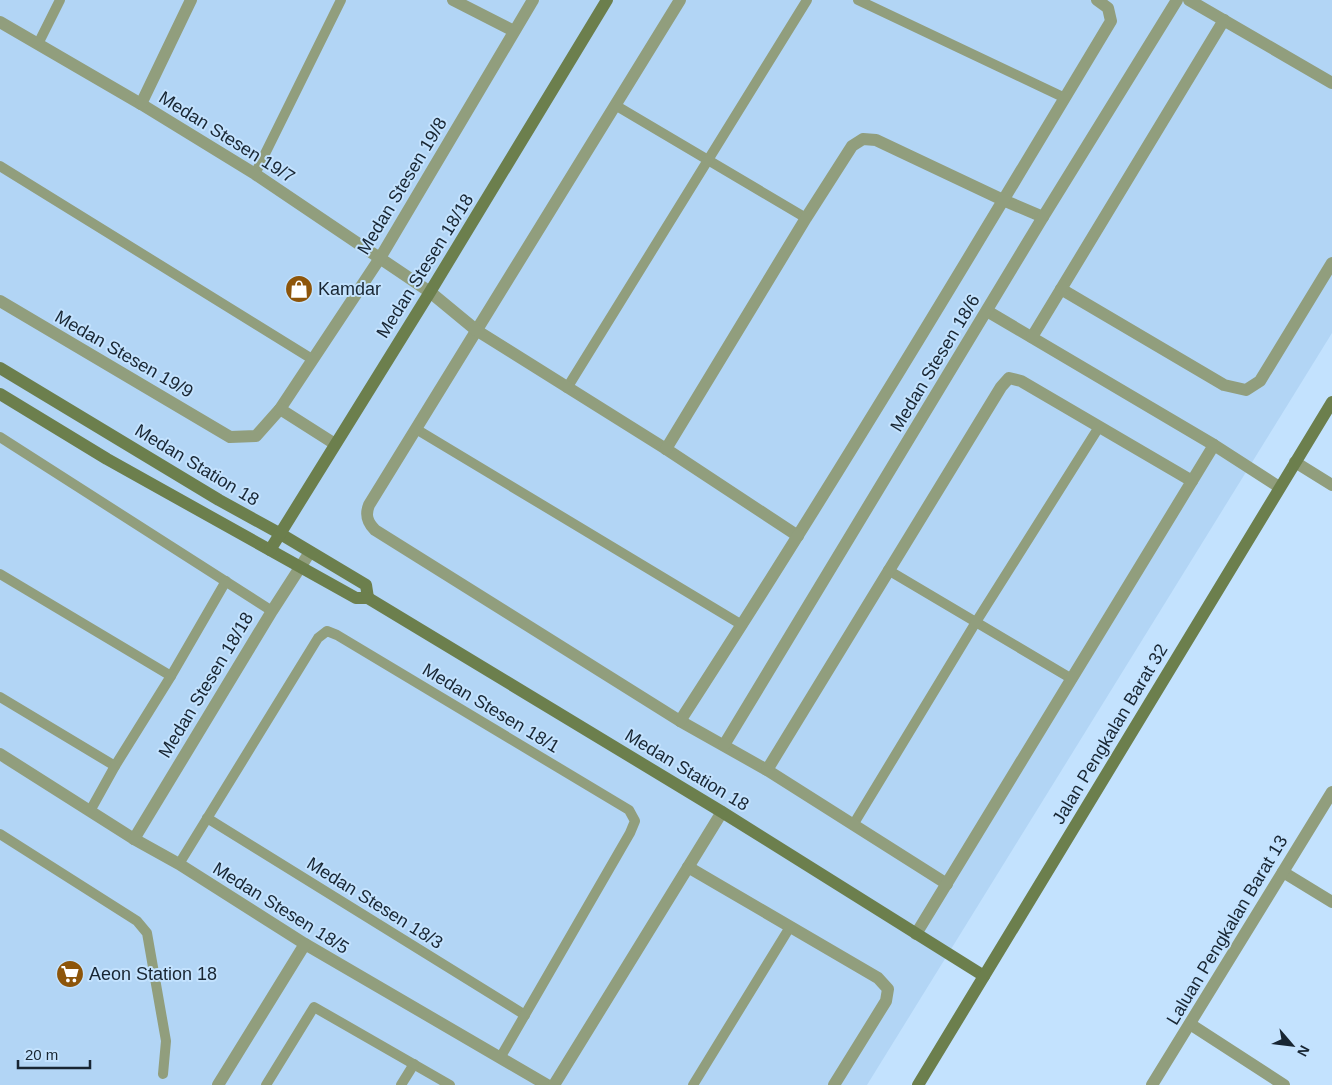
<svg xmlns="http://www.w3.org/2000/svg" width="1332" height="1085" font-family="Arial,sans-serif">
<rect width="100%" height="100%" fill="#c3e2fe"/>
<polygon fill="#b2d5f5" points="0,0 1332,0 1332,333 867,1085 0,1085"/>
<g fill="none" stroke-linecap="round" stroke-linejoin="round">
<g stroke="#919e7d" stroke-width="10">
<polyline points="858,0 1065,98"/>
<polyline points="38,44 60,0"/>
<polyline points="615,105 806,218"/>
<polyline points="0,166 312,359"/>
<polyline points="255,174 341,0"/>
<polyline points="567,388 807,0"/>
<polyline points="416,429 742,625"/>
<polyline points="0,437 272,611"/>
<polyline points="888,570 1072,679"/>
<polyline points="0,574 171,676"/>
<polyline points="0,697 115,766"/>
<polyline points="90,811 115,766 171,676 226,581"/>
<polyline points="207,818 525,1015"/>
<polyline points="853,825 976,622 1099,427"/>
<polyline points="0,834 137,921 147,933 166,1041 163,1074"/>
<polyline points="179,864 318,638 327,631 337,635 629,810 635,821 630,833 500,1058"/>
<polyline points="266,1085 314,1007 450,1085"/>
<polyline points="401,1085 414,1064"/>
<polyline points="693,1085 790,927"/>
</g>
<g stroke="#919e7d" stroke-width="12">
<polyline points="453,0 514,31"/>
<path d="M680 0 369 505C365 515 367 522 375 530L680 721 767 770 947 884"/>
<polyline points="1189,0 1332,83"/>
<polyline points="0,22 141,104 255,174 430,292 476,330 666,449 798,536"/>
<polyline points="141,104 191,0"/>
<polyline points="1061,289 1224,385 1246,390 1260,381 1332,263"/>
<polyline points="0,301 230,437 256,436 280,409 380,258 533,0"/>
<polyline points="987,311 1214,445 1279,487"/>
<polyline points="1032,337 1224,20"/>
<polyline points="280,409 335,444"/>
<polyline points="666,449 806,218 852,146 863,139 876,140 1003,200 1043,217"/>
<polyline points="1295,462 1332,485"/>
<path d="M680 721C829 491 970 256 1111 21L1108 8 1097 0"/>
<polyline points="724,745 1043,217 1177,0"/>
<polyline points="0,754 134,839 179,864 305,944 547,1085"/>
<polyline points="767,770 1001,387 1009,378 1021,381 1192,481"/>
<polyline points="134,839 272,611 310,552"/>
<polyline points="688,867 878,978 888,989 886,1001 834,1085"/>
<polyline points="1283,872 1332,902"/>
<polyline points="916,934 1214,445"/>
<polyline points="1190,1024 1284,1085"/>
<polyline points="218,1085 305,944"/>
<polyline points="554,1085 722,812"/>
<polyline points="1152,1085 1332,792"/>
</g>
<g stroke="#6c7f4d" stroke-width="12">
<polyline points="0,368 219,500 279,533 366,585 368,598"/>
<polyline points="0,394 107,459 356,598 368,598 722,812 984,976"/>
<polyline points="270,550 430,292 607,0"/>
<polyline points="918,1085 1332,402"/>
</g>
</g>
<defs>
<g id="shop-disc" transform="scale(1.4375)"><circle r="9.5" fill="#8d550a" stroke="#c3e2fe"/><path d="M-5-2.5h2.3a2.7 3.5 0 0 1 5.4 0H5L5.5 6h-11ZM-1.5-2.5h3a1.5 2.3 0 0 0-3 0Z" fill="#fff"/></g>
<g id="supermarket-disc" transform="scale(1.4375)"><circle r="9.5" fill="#8d550a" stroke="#c3e2fe"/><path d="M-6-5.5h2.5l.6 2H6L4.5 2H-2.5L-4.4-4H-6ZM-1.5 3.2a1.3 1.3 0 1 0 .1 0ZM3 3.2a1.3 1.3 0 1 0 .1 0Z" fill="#fff"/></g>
</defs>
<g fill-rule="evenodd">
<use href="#shop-disc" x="299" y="289"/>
<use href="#supermarket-disc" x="70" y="974"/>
</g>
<g text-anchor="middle" stroke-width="4" stroke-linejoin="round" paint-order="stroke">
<g font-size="18" fill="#182633" stroke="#c3e2fe">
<text transform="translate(227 137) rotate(32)" y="6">Medan Stesen 19/7</text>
<text transform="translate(402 186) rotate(-59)" y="6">Medan Stesen 19/8</text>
<text transform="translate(425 266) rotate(-58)" y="6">Medan Stesen 18/18</text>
<text transform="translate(124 354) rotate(30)" y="6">Medan Stesen 19/9</text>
<text transform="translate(935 363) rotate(-59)" y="6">Medan Stesen 18/6</text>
<text transform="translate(197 465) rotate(31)" y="6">Medan Station 18</text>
<text transform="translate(206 685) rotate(-59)" y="6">Medan Stesen 18/18</text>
<text transform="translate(491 708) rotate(31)" y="6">Medan Stesen 18/1</text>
<text transform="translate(1110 734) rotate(-59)" y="6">Jalan Pengkalan Barat 32</text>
<text transform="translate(687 770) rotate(31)" y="6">Medan Station 18</text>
<text transform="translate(375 903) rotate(32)" y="6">Medan Stesen 18/3</text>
<text transform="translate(281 908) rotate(32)" y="6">Medan Stesen 18/5</text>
<text transform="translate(1227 930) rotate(-59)" y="6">Laluan Pengkalan Barat 13</text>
</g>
<g font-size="18" fill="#182633" stroke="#c3e2fe" text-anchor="start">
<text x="318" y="295">Kamdar</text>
<text x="89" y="980">Aeon Station 18</text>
</g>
</g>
<g transform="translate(1292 1045) rotate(118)" stroke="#c3e2fe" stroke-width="4" paint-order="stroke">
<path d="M0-4L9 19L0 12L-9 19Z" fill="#182633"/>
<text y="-8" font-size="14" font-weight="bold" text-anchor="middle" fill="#182633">N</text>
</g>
<path d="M18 1060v8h72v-8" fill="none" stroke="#182633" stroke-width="2.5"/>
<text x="25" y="1060" font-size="15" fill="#182633" stroke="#c3e2fe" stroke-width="4" paint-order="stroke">20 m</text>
</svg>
